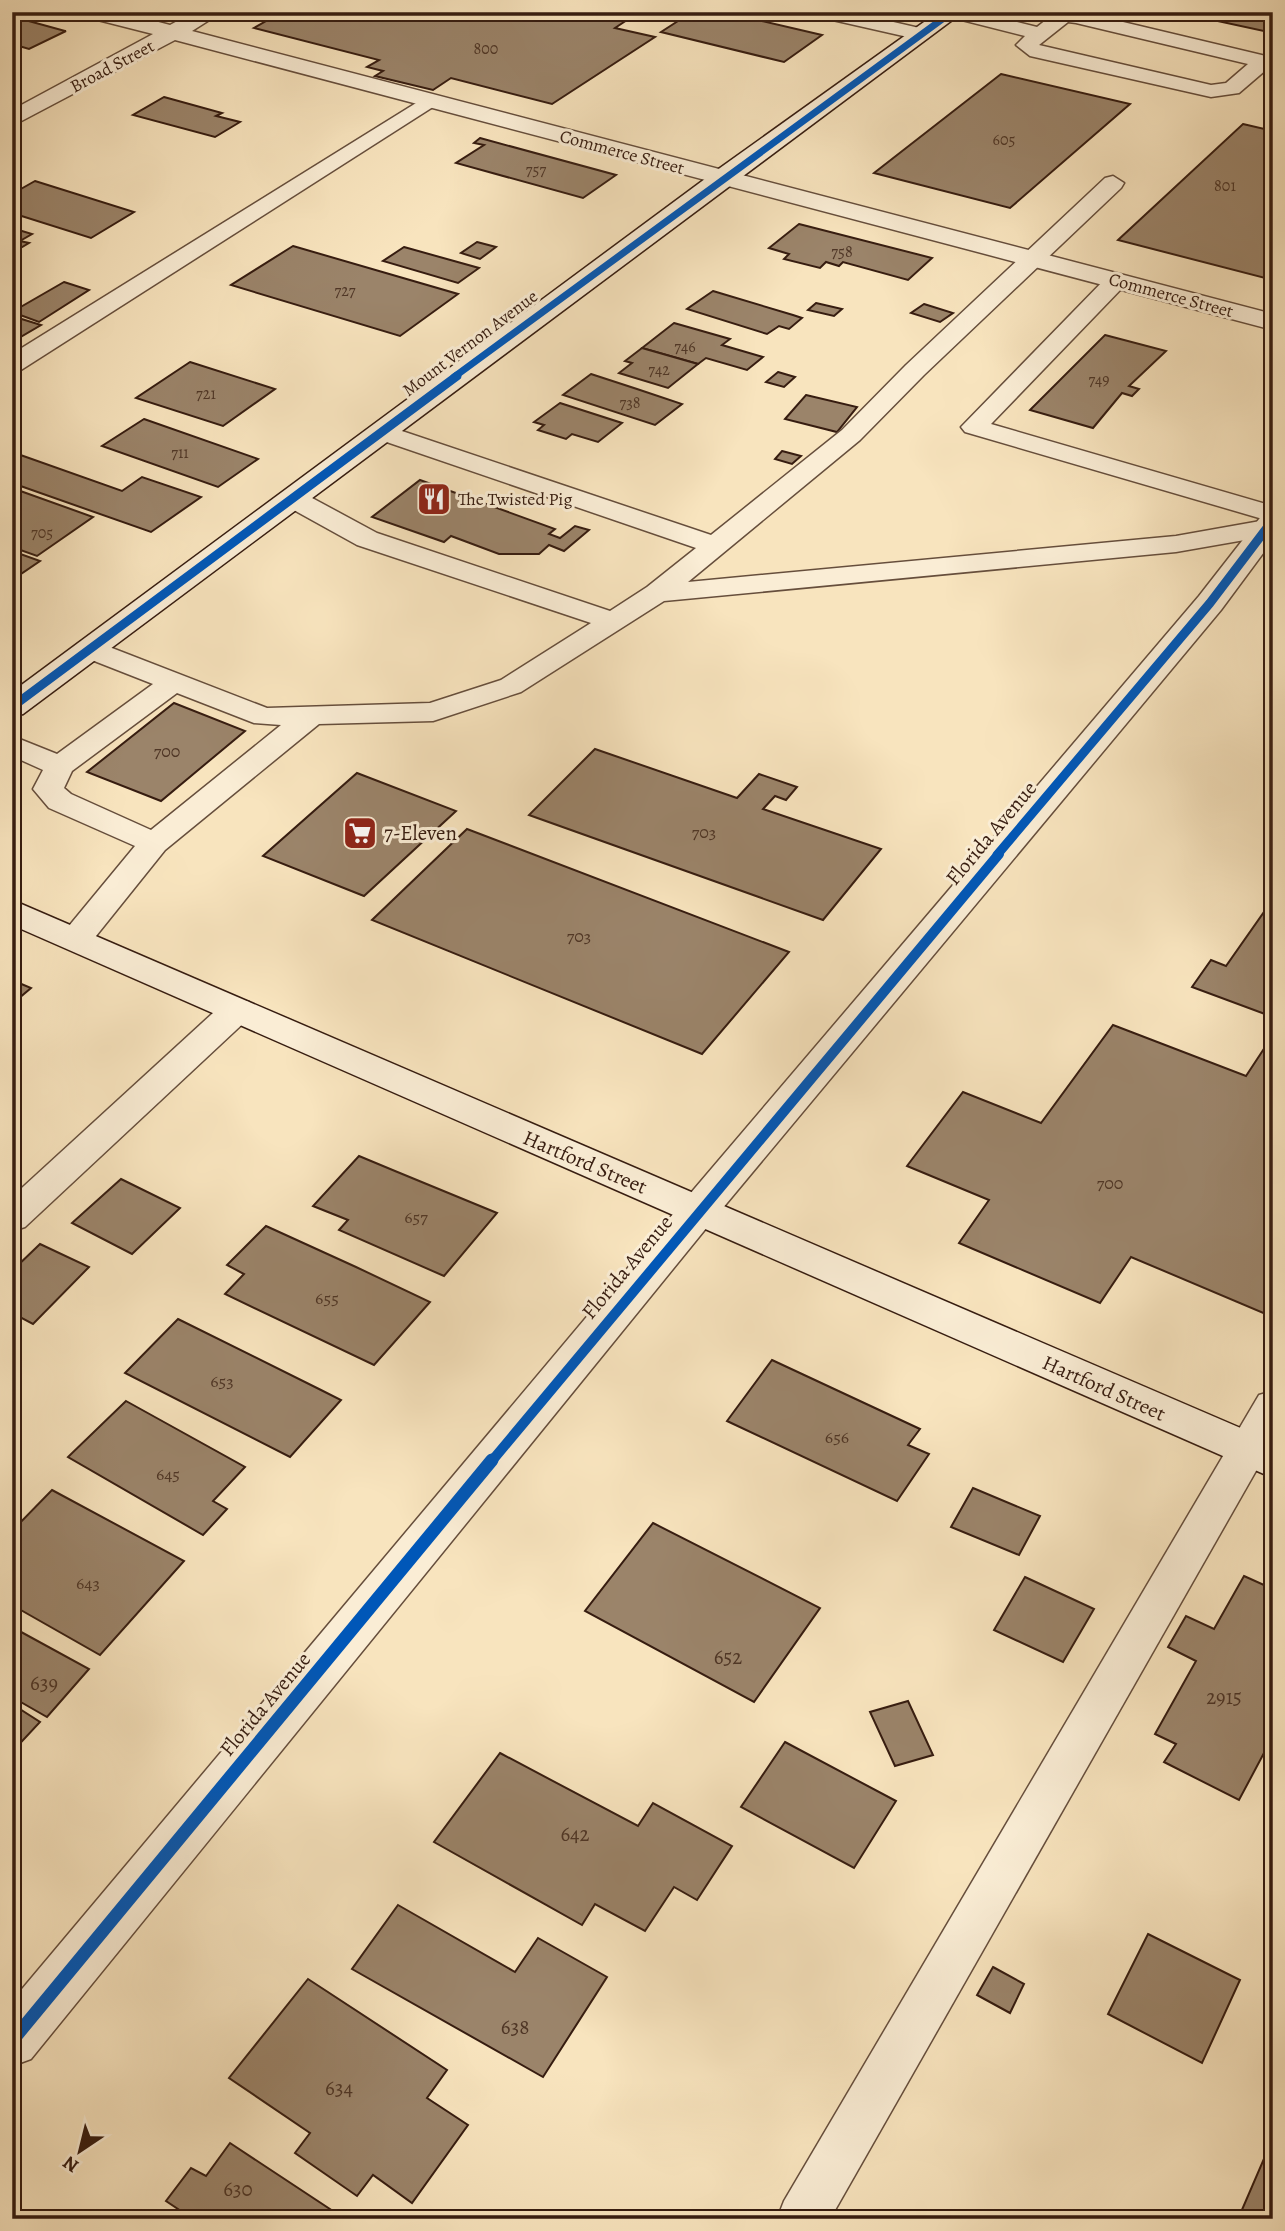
<svg xmlns="http://www.w3.org/2000/svg" width="1285" height="2231" font-family="Alegreya,serif">
<rect width="100%" height="100%" fill="#f8e4be"/>
<filter id="stains"><feTurbulence type="fractalNoise" baseFrequency=".00286" numOctaves="4"/><feColorMatrix values="0 0 0 0 .2 0 0 0 0 .09 0 0 0 0 .02 0 0 0 .5 -.17"/></filter>
<radialGradient id="worn" r=".72"><stop offset=".6" stop-color="#630" stop-opacity="0"/><stop offset="1" stop-color="#630" stop-opacity=".3"/></radialGradient>
<g fill="#9b846a" stroke="#361c10" stroke-width="2">
<polygon points="282,12 639,12 615,28 655,37 552,104 451,78 433,90 375,76 383,71 367,67 379,60 254,28"/>
<polygon points="692,12 724,12 822,35 784,62 661,32"/>
<polygon points="1176,12 1273,12 1273,33"/>
<polygon points="25,20 65,31 66,31 29,49 12,44 12,22"/>
<polygon points="1001,74 1130,104 1010,208 874,173"/>
<polygon points="164,97 222,113 216,116 240,122 215,137 133,115"/>
<polygon points="1243,124 1273,131 1273,280 1118,240"/>
<polygon points="480,138 616,175 583,198 456,163 484,145 474,143"/>
<polygon points="35,181 134,212 91,238 12,213 12,194"/>
<polygon points="799,224 932,258 908,280 843,262 839,266 826,262 820,268 784,259 789,254 769,248"/>
<polygon points="12,228 32,234 20,241 29,243 12,253"/>
<polygon points="477,242 496,247 480,259 461,253"/>
<polygon points="293,246 458,294 400,336 231,285"/>
<polygon points="404,247 479,268 458,283 383,261"/>
<polygon points="64,282 89,290 39,322 12,312"/>
<polygon points="713,291 793,315 802,318 789,329 779,326 767,334 687,309"/>
<polygon points="816,303 842,309 834,316 808,310"/>
<polygon points="924,304 953,313 940,322 911,313"/>
<polygon points="12,316 41,325 12,342"/>
<polygon points="674,323 730,339 722,345 763,357 747,370 706,358 698,364 642,348"/>
<polygon points="1105,335 1166,351 1129,386 1139,389 1132,396 1122,393 1093,428 1030,410"/>
<polygon points="642,348 698,364 668,388 619,373 632,363 625,361"/>
<polygon points="190,362 275,389 223,426 136,398"/>
<polygon points="778,372 795,377 784,387 766,382"/>
<polygon points="591,374 637,389 682,404 655,425 563,395"/>
<polygon points="806,395 857,407 837,432 785,419"/>
<polygon points="560,403 622,423 598,442 572,434 566,439 538,430 544,425 534,422"/>
<polygon points="144,419 258,459 218,487 102,446"/>
<polygon points="782,451 801,456 792,464 775,459"/>
<polygon points="12,452 122,491 142,477 201,497 151,532 12,483"/>
<polygon points="420,480 555,529 549,534 560,538 575,526 589,530 564,551 549,545 539,554 499,554 451,536 444,542 372,517"/>
<polygon points="12,488 93,517 37,556 12,547"/>
<polygon points="12,551 40,561 12,580"/>
<polygon points="174,703 245,731 161,801 87,772"/>
<polygon points="595,749 737,798 759,774 797,787 786,800 775,796 763,809 881,849 823,920 529,815"/>
<polygon points="357,773 456,811 364,896 263,856"/>
<polygon points="467,829 789,952 702,1054 372,920"/>
<polygon points="1273,899 1273,1017 1192,987 1211,960 1226,966"/>
<polygon points="12,980 31,988 12,1004"/>
<polygon points="1113,1025 1246,1076 1273,1035 1273,1317 1131,1257 1100,1303 959,1243 989,1200 907,1166 963,1092 1041,1123"/>
<polygon points="359,1156 395,1171 497,1213 444,1276 339,1230 348,1220 313,1206"/>
<polygon points="121,1179 180,1208 132,1254 72,1223"/>
<polygon points="266,1226 356,1267 430,1302 374,1365 225,1294 244,1274 227,1265"/>
<polygon points="40,1244 89,1267 33,1324 12,1313 12,1271"/>
<polygon points="178,1319 321,1390 341,1400 290,1457 125,1373"/>
<polygon points="772,1360 920,1429 908,1445 929,1454 897,1501 727,1421"/>
<polygon points="126,1401 245,1467 213,1501 227,1509 203,1535 68,1457"/>
<polygon points="973,1488 1040,1516 1019,1555 951,1527"/>
<polygon points="52,1490 184,1561 100,1655 12,1605 12,1531"/>
<polygon points="653,1523 820,1608 754,1702 585,1611"/>
<polygon points="1244,1576 1273,1589 1273,1736 1239,1800 1164,1762 1176,1744 1155,1734 1196,1661 1168,1647 1186,1616 1214,1629"/>
<polygon points="1025,1577 1094,1609 1063,1662 994,1630"/>
<polygon points="12,1627 89,1669 47,1717 12,1697"/>
<polygon points="908,1701 933,1755 895,1766 870,1712"/>
<polygon points="12,1704 40,1722 12,1752"/>
<polygon points="785,1742 896,1801 854,1868 741,1807"/>
<polygon points="500,1753 638,1826 653,1803 732,1846 697,1900 674,1887 645,1931 595,1904 582,1925 434,1842"/>
<polygon points="398,1905 515,1972 538,1938 607,1977 543,2077 352,1969"/>
<polygon points="1148,1934 1240,1980 1202,2063 1108,2014"/>
<polygon points="993,1967 1024,1984 1010,2013 977,1995"/>
<polygon points="308,1979 447,2070 427,2098 468,2125 412,2203 373,2175 357,2196 295,2153 310,2133 229,2078"/>
<polygon points="230,2143 345,2219 193,2219 166,2201 191,2168 206,2176"/>
<polygon points="1269,2147 1273,2149 1273,2219 1238,2219"/>
</g>
<g fill="none" stroke-linecap="round" stroke-linejoin="round">
<g stroke="#664e3c" stroke-width="3">
<g id="lane">
<polygon points="812,12 850,12 928,30 931,34 921,40 815,16"/>
<path d="M943 12H977L1037 27 1056 12H1081L1270 57 1273 70 1267 69 1239 93 1211 97 1030 56 1016 45 1025 36 946 16ZM1068 22 1076 23 1248 64 1226 83 1211 85 1039 45Z"/>
<polygon points="429,95 436,97 439,101 436,105 21,370 12,372 12,354"/>
<path d="M1113 176 1124 183 1121 188 924 375 860 440 688 582 1176 536 1266 520 965 432 961 427 1108 276H1124L1128 281 1124 286 991 424 1273 506V535L1176 552 664 601 521 692 433 721 319 724 165 850 88 946 76 950 64 946 60 939 64 932 135 846 49 808 33 789 43 770 12 756V736L57 754 153 684 79 655 75 649 79 643 89 640 99 643 267 708 430 703 501 680 591 623 357 545 283 504 279 498 283 492H301L377 533 610 611 647 587 696 548 372 437 368 432 372 427H390L711 535 842 430 906 365 1105 178ZM177 693 254 723 281 725 151 830 71 794 64 788 72 771Z"/>
<polygon points="237,999 249,1002 254,1010 249,1018 25,1227 12,1231 12,1197 225,1002"/>
<polygon points="1273,1391 1273,1441 830,2219 777,2219 784,2201 1259,1395"/>
</g>
</g>
<g stroke="#664e3c" stroke-width="3">
<g id="street">
<polygon points="83,12 120,12 170,25 194,12 222,12 192,31 1273,314 1273,330 175,40 12,126 12,110 153,34 86,17"/>
<polygon points="1273,511 1273,540 1221,610 712,1221 31,2059 12,2066 12,2001 684,1201 1199,596 1263,514"/>
</g>
</g>
<g stroke="#361c10" stroke-width="3">
<g id="secondary">
<polygon points="938,12 963,12 23,714 12,717 12,692 713,173"/>
<polygon points="12,900 1273,1442 1273,1478 12,925"/>
</g>
</g>
<use href="#lane" fill="#faedd5" fill-rule="evenodd"/>
<use href="#street" fill="#faedd5" fill-rule="evenodd"/>
<use href="#secondary" fill="#faedd5" fill-rule="evenodd"/>
<g stroke="#faedd5" stroke-width="10">
<polyline id="cycleway-far3" points="454,377 952,12"/>
</g>
<g stroke="#faedd5" stroke-width="12">
<g id="cycleway-far2">
<polyline points="12,707 457,376"/>
<polyline points="997,855 1210,603 1273,520"/>
</g>
</g>
<g stroke="#faedd5" stroke-width="15">
<polyline id="cycleway-far1" points="491,1462 999,854"/>
</g>
<g stroke="#faedd5" stroke-width="18">
<polyline id="cycleway" points="12,2041 492,1460"/>
</g>
<use href="#cycleway-far3" stroke="#0057b8" stroke-width="7"/>
<use href="#cycleway-far2" stroke="#0057b8" stroke-width="9"/>
<use href="#cycleway-far1" stroke="#0057b8" stroke-width="10"/>
<use href="#cycleway" stroke="#0057b8" stroke-width="13"/>
</g>
<defs>
<g id="restaurant-square" transform="scale(1.75)"><rect x="-9" y="-9" width="18" height="18" rx="4" fill="#8f2418" stroke="#faedd5"/><path d="M-5-6h1v4h1v-4h1v4h1v-4h1v5L-1.5 .5V6h-2V.5L-5-1ZM5-6V6H3V1.5H1.5Q1.5-4 5-6Z" fill="#fff"/></g>
<g id="supermarket-square" transform="scale(1.75)"><rect x="-9" y="-9" width="18" height="18" rx="4" fill="#8f2418" stroke="#faedd5"/><path d="M-6-5.5h2.5l.6 2H6L4.5 2H-2.5L-4.4-4H-6ZM-1.5 3.2a1.3 1.3 0 1 0 .1 0ZM3 3.2a1.3 1.3 0 1 0 .1 0Z" fill="#fff"/></g>
</defs>
<g fill-rule="evenodd">
<use href="#restaurant-square" x="434" y="499"/>
<use href="#supermarket-square" x="360" y="833"/>
</g>
<g text-anchor="middle" stroke-width="6" stroke-linejoin="round" paint-order="stroke">
<g font-size="16" fill="#4f3626">
<text x="486" y="54">800</text>
<text x="1004" y="145">605</text>
<text x="536" y="175">757</text>
<text x="1225" y="191">801</text>
<text x="842" y="257">758</text>
<text x="345" y="296">727</text>
<text x="685" y="352">746</text>
<text x="659" y="375">742</text>
<text x="1099" y="385">749</text>
<text x="206" y="399">721</text>
<text x="630" y="408">738</text>
<text x="180" y="458">711</text>
<text x="42" y="538">705</text>
</g>
<g font-size="18" fill="#361c10" stroke="#faedd5">
<text transform="translate(112 66) rotate(-28)" y="6">Broad Street</text>
<text transform="translate(622 152) rotate(15)" y="6">Commerce Street</text>
<text transform="translate(1171 295) rotate(15)" y="6">Commerce Street</text>
<text transform="translate(470 343) rotate(-37)" y="6">Mount Vernon Avenue</text>
</g>
<g font-size="18" fill="#361c10" stroke="#faedd5" text-anchor="start">
<text x="458" y="505">The Twisted Pig</text>
</g>
<g font-size="18" fill="#4f3626">
<text x="167" y="757">700</text>
<text x="704" y="838">703</text>
<text x="579" y="942">703</text>
<text x="1110" y="1189">700</text>
<text x="416" y="1223">657</text>
<text x="327" y="1304">655</text>
<text x="222" y="1387">653</text>
<text x="837" y="1443">656</text>
<text x="168" y="1480">645</text>
<text x="88" y="1589">643</text>
</g>
<g font-size="21" fill="#361c10" stroke="#faedd5" text-anchor="start">
<text x="384" y="840">7-Eleven</text>
</g>
<g font-size="21" fill="#361c10" stroke="#faedd5">
<text transform="translate(991 833) rotate(-50)" y="7">Florida Avenue</text>
<text transform="translate(585 1162) rotate(23)" y="7">Hartford Street</text>
<text transform="translate(627 1267) rotate(-50)" y="7">Florida Avenue</text>
<text transform="translate(1104 1388) rotate(24)" y="7">Hartford Street</text>
<text transform="translate(265 1704) rotate(-50)" y="7">Florida Avenue</text>
</g>
<g font-size="21" fill="#4f3626">
<text x="728" y="1664">652</text>
<text x="44" y="1690">639</text>
<text x="1224" y="1704">2915</text>
<text x="575" y="1841">642</text>
<text x="515" y="2034">638</text>
<text x="339" y="2095">634</text>
<text x="238" y="2196">630</text>
</g>
</g>
<rect width="1285" height="2231" fill="none" stroke="#f8e4be" stroke-width="42"/>
<rect x="14" y="14" width="1257" height="2203" fill="none" stroke="#361c10" stroke-width="3.5"/>
<rect x="21" y="21" width="1243" height="2189" fill="none" stroke="#361c10" stroke-width="2"/>
<g transform="translate(80 2151) rotate(215)" stroke="#faedd5" stroke-width="5" paint-order="stroke">
<path d="M0-5L12 26L0 18L-12 26Z" fill="#361c10"/>
<text y="-10" font-size="19" font-weight="bold" text-anchor="middle" fill="#361c10">N</text>
</g>
<rect width="100%" height="100%" filter="url(#stains)"/>
<rect width="100%" height="100%" fill="url(#worn)"/>
</svg>
